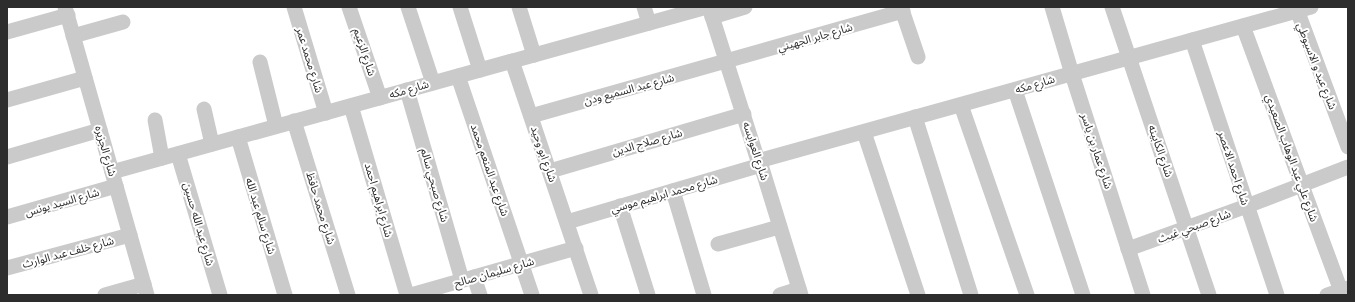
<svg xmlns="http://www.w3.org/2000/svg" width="1355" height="302" font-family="'Roboto Condensed','Noto Sans Arabic',sans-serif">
<rect width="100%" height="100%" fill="#fff"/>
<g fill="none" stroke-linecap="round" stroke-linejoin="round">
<g stroke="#cacaca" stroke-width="15">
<polyline points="65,7 147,295"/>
<polyline points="294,7 326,113"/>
<polyline points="349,7 380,98"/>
<polyline points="408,7 433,83"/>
<polyline points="460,7 480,70"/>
<polyline points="519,7 534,55"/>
<polyline points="644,7 649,23"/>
<polyline points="709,7 758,161 761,165 801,295"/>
<polyline points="901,7 918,57"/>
<polyline points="1052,7 1072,74 1143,295"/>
<polyline points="1112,7 1209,295"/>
<polyline points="1296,7 1348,147"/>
<polyline points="712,17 745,7"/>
<polyline points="1243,26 1341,291"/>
<polyline points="7,32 68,15"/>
<polyline points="73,36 123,22"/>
<polyline points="1192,40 1277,295"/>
<polyline points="512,61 591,295"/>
<polyline points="260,62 276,126"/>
<polyline points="458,76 532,295"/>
<polyline points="407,90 462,280"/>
<polyline points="1015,90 1083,295"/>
<polyline points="7,100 85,78"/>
<polyline points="961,105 1027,295"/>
<polyline points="351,106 407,295"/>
<polyline points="204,109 212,144"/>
<polyline points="531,116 903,11"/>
<polyline points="915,117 971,295"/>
<polyline points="155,120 162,158"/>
<polyline points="294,121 348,295"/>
<polyline points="864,132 918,295"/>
<polyline points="238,137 285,295"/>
<polyline points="178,154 220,295"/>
<polyline points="7,157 100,130"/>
<polyline points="758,161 1311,7"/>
<polyline points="550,171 744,114"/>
<polyline points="112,172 707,7"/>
<polyline points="673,191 704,295"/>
<polyline points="620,206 648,295"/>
<polyline points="7,217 116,186"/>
<polyline points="567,222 761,165"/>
<polyline points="718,244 779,227"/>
<polyline points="1128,249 1247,206 1348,167"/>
<polyline points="7,268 130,235"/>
<polyline points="474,277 480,295"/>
<polyline points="105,295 144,284"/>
<polyline points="411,295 576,248"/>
<polyline points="780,295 799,289"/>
<polyline points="1327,295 1348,288"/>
</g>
</g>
<g text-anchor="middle" stroke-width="4" stroke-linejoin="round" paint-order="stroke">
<g font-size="11" fill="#2d2d2d" stroke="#fff">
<text transform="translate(815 37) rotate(-16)" y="4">شارع جابر الجهيني</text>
<text transform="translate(365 52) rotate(72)" y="4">شارع الزعيم</text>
<text transform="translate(310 60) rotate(73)" y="4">شارع محمد عمر</text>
<text transform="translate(1317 66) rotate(69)" y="4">شارع عيد و الاسيوطي</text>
<text transform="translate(1035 84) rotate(-16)" y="4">شارع مكه</text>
<text transform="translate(409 89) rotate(-16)" y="4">شارع مكه</text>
<text transform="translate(629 89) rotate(-15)" y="4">شارع عبد السميع ودن</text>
<text transform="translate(647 142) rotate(-16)" y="4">شارع صلاح الدين</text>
<text transform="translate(106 151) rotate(74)" y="4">شارع الجزيره</text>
<text transform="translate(756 151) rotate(72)" y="4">شارع العوايسه</text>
<text transform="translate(1097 151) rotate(72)" y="4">شارع عمار بن ياسر</text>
<text transform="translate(1161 151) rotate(71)" y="4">شارع الكابينه</text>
<text transform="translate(544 154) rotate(71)" y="4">شارع ابو وحيد</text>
<text transform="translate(1292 158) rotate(70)" y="4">شارع علي عبد الوهاب الصعيدي</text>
<text transform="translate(1234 168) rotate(72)" y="4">شارع احمد الاعصر</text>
<text transform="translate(490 170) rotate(71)" y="4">شارع عبد المنعم محمد</text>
<text transform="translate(435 185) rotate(74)" y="4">شارع صبحي سالم</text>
<text transform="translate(664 194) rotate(-16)" y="4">شارع محمد ابراهيم موسي</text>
<text transform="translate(379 200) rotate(74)" y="4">شارع ابراهيم احمد</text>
<text transform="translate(62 202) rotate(-16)" y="4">شارع السيد يونس</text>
<text transform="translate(321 208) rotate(73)" y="4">شارع محمد حافظ</text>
<text transform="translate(261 216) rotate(73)" y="4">شارع سالم عبد الله</text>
<text transform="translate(199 224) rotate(74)" y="4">شارع عبد الله حسين</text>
<text transform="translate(1194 226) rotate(-20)" y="4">شارع صبحي غيث</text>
<text transform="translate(68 252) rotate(-15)" y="4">شارع خلف عبد الوارث</text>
<text transform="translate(494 272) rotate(-16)" y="4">شارع سليمان صالح</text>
</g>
</g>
<rect width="1355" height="302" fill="none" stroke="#2d2d2d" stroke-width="16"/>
</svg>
